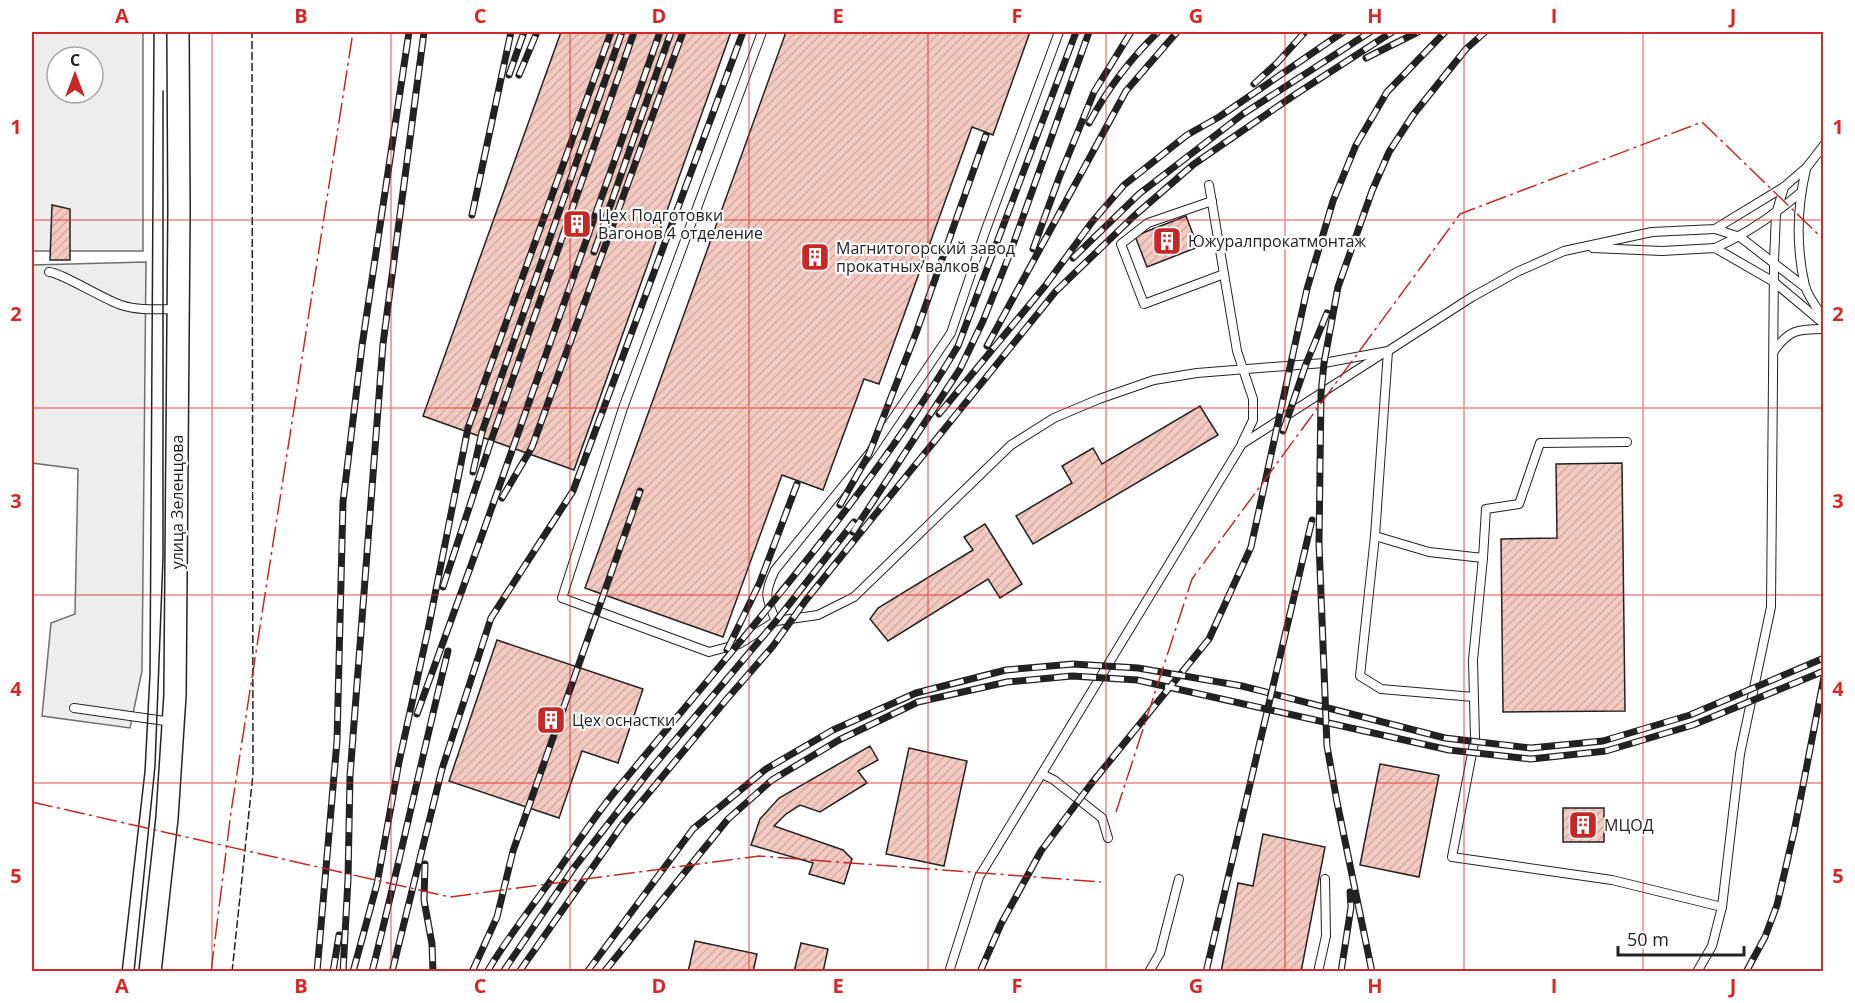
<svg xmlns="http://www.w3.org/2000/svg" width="1855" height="1003" font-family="'Open Sans',sans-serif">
<defs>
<pattern id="building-hatch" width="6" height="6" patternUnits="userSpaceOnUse" patternTransform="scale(1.5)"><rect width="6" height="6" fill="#f3c9c0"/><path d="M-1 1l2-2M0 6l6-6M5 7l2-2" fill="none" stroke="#d0aca5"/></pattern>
</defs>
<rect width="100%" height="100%" fill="#fff"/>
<g fill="#ededed" stroke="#6f6f6f" stroke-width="1.5" fill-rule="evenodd">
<path d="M32 32H143V251H33ZM57 57H93V93H57Z"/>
<polygon points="146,262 142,671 130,728 42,716 51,623 75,614 78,469 32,463 32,265"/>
</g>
<g fill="url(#building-hatch)" stroke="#222" stroke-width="1.5">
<polygon points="561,32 731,32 574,470 423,416"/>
<polygon points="786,32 1030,32 993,135 972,127 879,384 864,379 823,490 782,475 723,637 585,588"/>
<polygon points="52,205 70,209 70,260 50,260"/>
<polygon points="1186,216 1198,247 1147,267 1135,236"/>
<polygon points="1200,406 1218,435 1033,544 1016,516 1072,483 1062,466 1093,448 1102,464"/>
<polygon points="1622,463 1625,711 1503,712 1501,539 1557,538 1556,464"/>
<polygon points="985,524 1022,584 1000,598 988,579 888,641 870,619 878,608 973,550 964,537"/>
<polygon points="497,640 643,689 618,763 582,751 559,818 449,781"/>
<polygon points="870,746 878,760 858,771 867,783 820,812 800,805 786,814 774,826 843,850 852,859 844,884 809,874 813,863 751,845 760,819 779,798"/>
<polygon points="909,748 967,761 944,866 886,854"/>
<polygon points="1380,764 1439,775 1419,877 1360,865"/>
<rect x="1563" y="808" width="41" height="34"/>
<polygon points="1263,834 1325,847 1301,972 1221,972 1238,883 1253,886"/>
<polygon points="695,941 757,954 753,972 688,972"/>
<polygon points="801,943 828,949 823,972 794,972"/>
</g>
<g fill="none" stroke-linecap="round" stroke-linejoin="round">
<g stroke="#222" stroke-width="10">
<g id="service">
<polyline points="762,32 623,408 562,598 709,652 739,644 776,621"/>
<path d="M1059 32 985 232 951 333 869 454 775 570C764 593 765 597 776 621L818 615 854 597 1011 445 1054 418 1099 399 1154 380 1197 373 1324 363 1388 351 1472 297 1517 272 1564 251 1652 232 1715 229 1784 187 1807 167 1824 145"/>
<path d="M1806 169C1797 207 1796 247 1805 286 1808 297 1818 309 1824 319"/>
<polyline points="1209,185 1237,351 1253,399 1253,420 1242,443"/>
<polyline points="1212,201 1148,223 1121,244 1144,304 1224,274"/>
<polyline points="1715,229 1740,237 1806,288"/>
<polyline points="1593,248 1662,251 1715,248 1774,282 1824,324"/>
<path d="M1715 248C1747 234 1774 215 1800 193"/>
<path d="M49 272C60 272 105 300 121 305 139 311 158 309 177 309"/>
<polyline points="1388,351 1375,536 1360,676 1381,689 1474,697"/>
<path d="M1774 351C1789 330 1797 329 1824 329"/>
<polyline points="1375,536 1429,552 1483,558 1486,509 1519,504 1540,443 1627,442"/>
<polyline points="1483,558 1473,660 1475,738 1452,857 1612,880 1722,907"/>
<polyline points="74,708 172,722"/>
<polyline points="1042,774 1054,780 1102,818 1108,838"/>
<polyline points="949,972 979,877 1242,444 1382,354"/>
<polyline points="1149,972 1160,953 1179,879"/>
<polyline points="1318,972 1326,936 1325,879"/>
<polyline points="1697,972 1712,946 1722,907 1740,754 1771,607 1774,262 1776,214 1784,187"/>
</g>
</g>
<g stroke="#222" stroke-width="24">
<polyline id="secondary" points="150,972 167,818 175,695 179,211 178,32"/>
</g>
<use href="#service" stroke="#fff" stroke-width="8"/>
<use href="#secondary" stroke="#fff" stroke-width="21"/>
<g stroke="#222" stroke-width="1.5">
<polyline points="122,972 145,771 150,674 154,32"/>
<polyline points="134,972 155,766 163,558 163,91"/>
</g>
<g stroke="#222" stroke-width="7">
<g id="rail">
<polyline points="1366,58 1418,32"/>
<polyline points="509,75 524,32"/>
<polyline points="519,75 537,32"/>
<polyline points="1254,84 1277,63 1305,32"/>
<path d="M1089 123C1107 90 1131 58 1158 32"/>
<polyline points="472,215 511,32"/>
<polyline points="1033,249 1059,178 1094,92 1131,32"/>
<polyline points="594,252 671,32"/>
<polyline points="1073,258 1139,194 1243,114 1370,32"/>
<polyline points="987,346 1126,91 1177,32"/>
<polyline points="939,414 1045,286 1092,222 1124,185 1187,135 1219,117 1343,32"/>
<polyline points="1283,431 1306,364 1327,313"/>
<polyline points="473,472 482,432 622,32"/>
<polyline points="502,498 532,447 683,32"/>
<polyline points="840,505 869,454 916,333 986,135"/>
<polyline points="853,532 960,369 983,321 1009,256 1089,32"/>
<polyline points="443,587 492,438 634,32"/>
<polyline points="727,650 760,582 797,484"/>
<polyline points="417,714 481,538 660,32"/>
<polyline points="425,864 424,900 432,944 433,972"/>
<polyline points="317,972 337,741 343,502 362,346 409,32"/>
<polyline points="333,972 339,935"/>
<polyline points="343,972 348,879 350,776 383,344 424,32"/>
<polyline points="353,972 377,884 399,762 428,630 468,428 611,32"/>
<path d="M372 972C399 865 422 757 448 651"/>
<polyline points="392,972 442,769 491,618 573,491 743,32"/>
<polyline points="472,972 497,917 513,851 640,491"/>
<path d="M487 972C508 937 533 905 557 872 575 846 593 819 613 794 732 649 861 508 958 346L1076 32"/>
<polyline points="503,972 573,869 650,770 776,621 854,522"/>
<polyline points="519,972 623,824 726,700 773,646 806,600 1056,291 1134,216 1194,164 1296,94 1392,32"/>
<polyline points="587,972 693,829 766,769 833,730 916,693 1006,670 1073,664 1138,668 1242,686 1445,738 1531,748 1603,741 1690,715 1824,658"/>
<polyline points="604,972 728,819 772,780 839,740 918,702 1007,682 1072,676 1137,680 1449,750 1531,759 1606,751 1693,725 1824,671"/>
<polyline points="980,972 1001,924 1041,851 1091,784 1209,639 1251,547 1307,289 1333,201 1356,145 1387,92 1445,32"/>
<polyline points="1206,972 1312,520"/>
<polyline points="1341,972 1351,907 1350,892"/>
<polyline points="1372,972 1337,802 1327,746 1319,543 1321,394 1324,363 1338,287 1372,191 1389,152 1413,115 1466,49 1485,32"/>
<polyline points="1746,972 1765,937 1777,905 1794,832 1824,677"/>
</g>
</g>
<use href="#rail" stroke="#fff" stroke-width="4.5" stroke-dasharray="14" stroke-linecap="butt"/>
<polyline stroke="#222" stroke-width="1.5" stroke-dasharray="8 3" stroke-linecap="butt" points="232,972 253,774 252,32"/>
<g stroke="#c62828" stroke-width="1.5" stroke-dasharray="21 4.5 3 4.5" stroke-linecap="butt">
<polyline points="32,802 450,897 759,856 1101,882"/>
<polyline points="1116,812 1192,579 1460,214 1702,122 1824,240"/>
<polyline points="211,972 231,812 353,32"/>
</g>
</g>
<path fill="none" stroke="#d62828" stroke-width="1.5" stroke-opacity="0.55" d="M212 32V972M391 32V972M570 32V972M749 32V972M928 32V972M1106 32V972M1285 32V972M1464 32V972M1643 32V972M32 220H1824M32 408H1824M32 595H1824M32 783H1824"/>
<defs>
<g id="building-square" transform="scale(1.5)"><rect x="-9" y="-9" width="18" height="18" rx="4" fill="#c62828" stroke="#fff"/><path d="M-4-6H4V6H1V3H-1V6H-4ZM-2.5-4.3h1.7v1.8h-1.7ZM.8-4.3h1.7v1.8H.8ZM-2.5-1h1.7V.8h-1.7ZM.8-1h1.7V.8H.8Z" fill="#fff"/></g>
</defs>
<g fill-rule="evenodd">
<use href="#building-square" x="577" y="224"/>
<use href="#building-square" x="1167" y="241"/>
<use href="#building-square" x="815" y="257"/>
<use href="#building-square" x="551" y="720"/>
<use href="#building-square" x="1583" y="825"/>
</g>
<g text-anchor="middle" stroke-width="4.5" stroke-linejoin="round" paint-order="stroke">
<g font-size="16" fill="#222" stroke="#fff" text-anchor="start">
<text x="598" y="221">Цех Подготовки<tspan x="598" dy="18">Вагонов 4 отделение</tspan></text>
<text x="1188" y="247">Южуралпрокатмонтаж</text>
<text x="836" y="254">Магнитогорский завод<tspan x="836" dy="18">прокатных валков</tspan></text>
<text x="572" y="726">Цех оснастки</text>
<text x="1604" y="831">МЦОД</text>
</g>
<g font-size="16" fill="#222" stroke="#fff">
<text transform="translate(177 502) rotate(-90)" y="6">улица Зеленцова</text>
</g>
</g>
<rect width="1855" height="1003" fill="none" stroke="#ffffff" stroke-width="66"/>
<g transform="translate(75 75)"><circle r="28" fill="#ffffff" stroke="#a7a7a7" stroke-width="1.5"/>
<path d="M0-4.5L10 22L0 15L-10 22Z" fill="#c62828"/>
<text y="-9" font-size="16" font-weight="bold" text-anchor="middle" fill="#222222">С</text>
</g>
<path d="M1618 946v9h126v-9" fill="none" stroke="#222222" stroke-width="3"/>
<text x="1627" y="946" font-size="18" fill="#222222" stroke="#ffffff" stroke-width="4.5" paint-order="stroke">50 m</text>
<rect x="33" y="33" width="1789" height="937" fill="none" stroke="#d62828" stroke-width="2"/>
<g font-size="20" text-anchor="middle" font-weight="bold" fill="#d62828">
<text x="122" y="23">A</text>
<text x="301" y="23">B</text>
<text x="480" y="23">C</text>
<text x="659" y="23">D</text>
<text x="838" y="23">E</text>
<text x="1017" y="23">F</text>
<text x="1196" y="23">G</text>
<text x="1375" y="23">H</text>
<text x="1554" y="23">I</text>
<text x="1733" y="23">J</text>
<text x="16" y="134">1</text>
<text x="1838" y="134">1</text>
<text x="16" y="321">2</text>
<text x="1838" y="321">2</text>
<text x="16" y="508">3</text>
<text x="1838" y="508">3</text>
<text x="16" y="696">4</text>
<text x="1838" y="696">4</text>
<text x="16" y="883">5</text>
<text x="1838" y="883">5</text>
<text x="122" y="993">A</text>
<text x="301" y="993">B</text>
<text x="480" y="993">C</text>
<text x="659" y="993">D</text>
<text x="838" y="993">E</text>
<text x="1017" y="993">F</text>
<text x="1196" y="993">G</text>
<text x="1375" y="993">H</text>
<text x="1554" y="993">I</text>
<text x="1733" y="993">J</text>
</g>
</svg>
